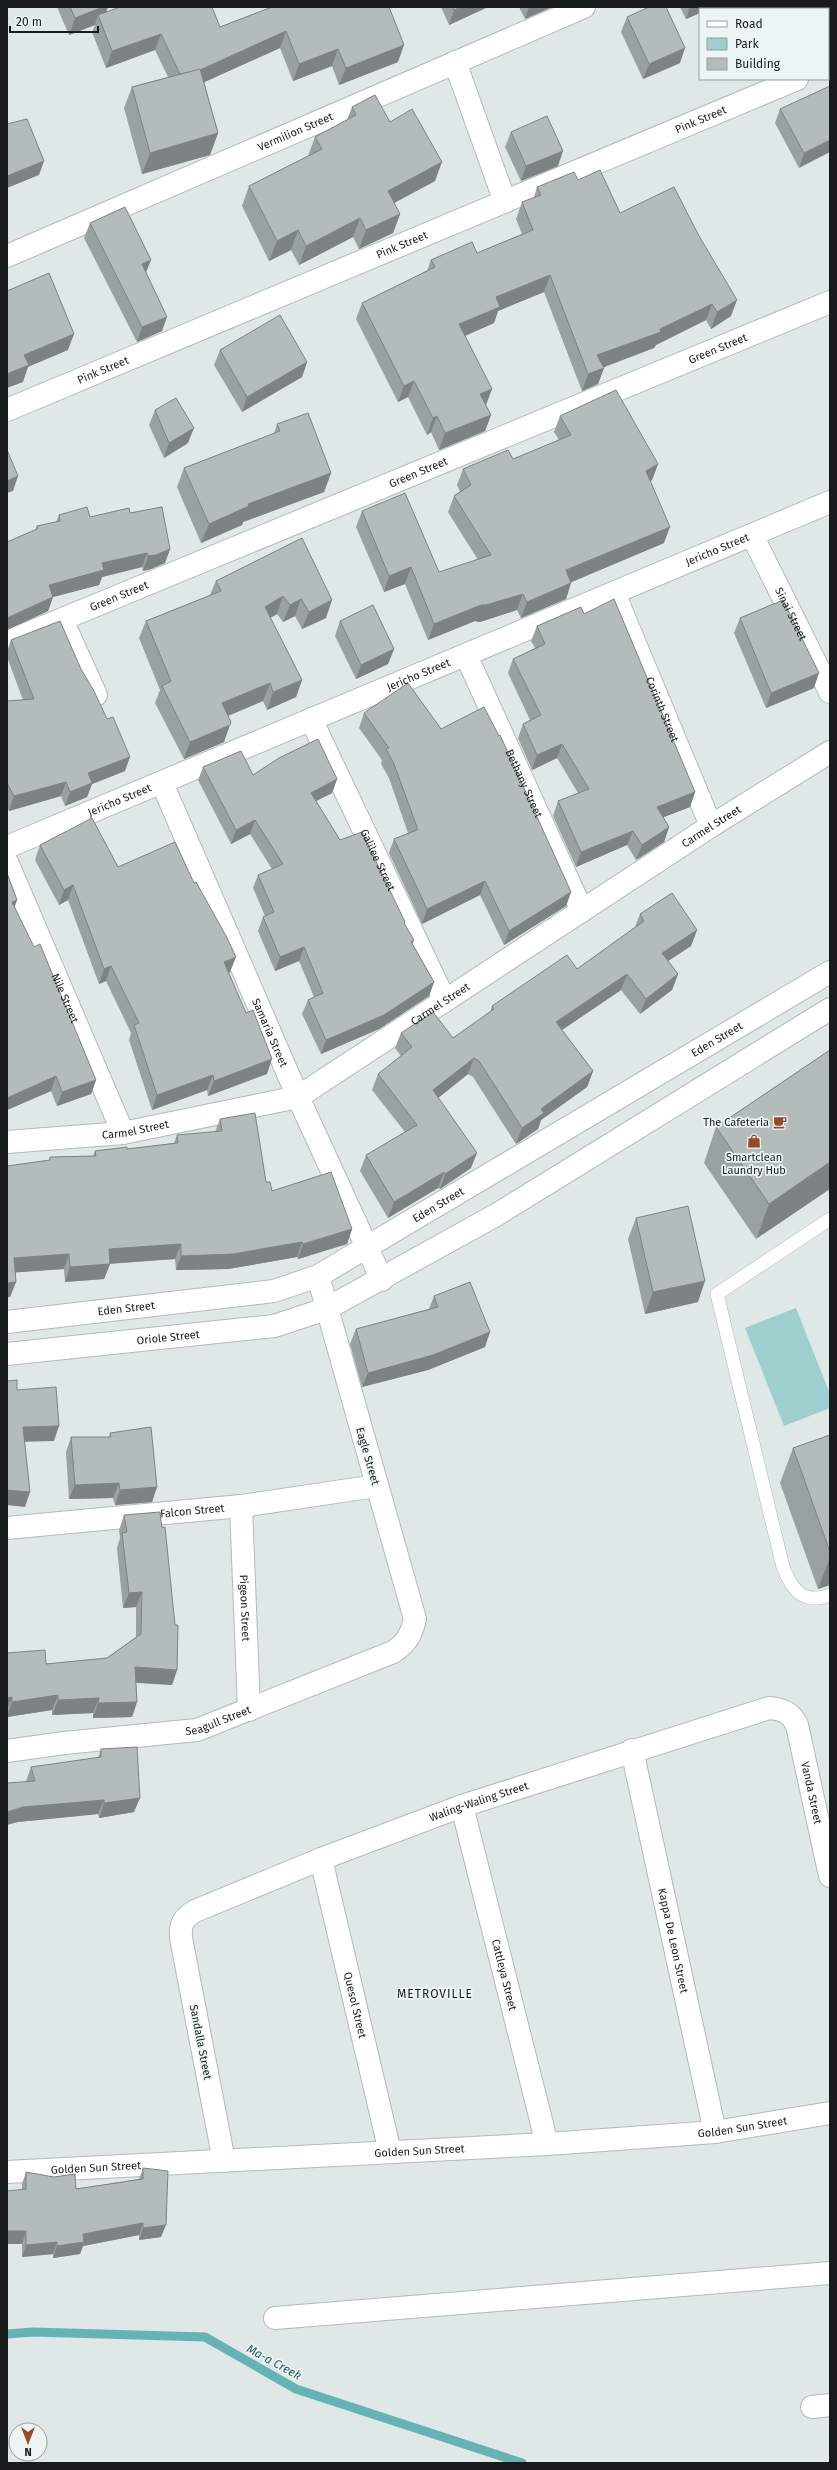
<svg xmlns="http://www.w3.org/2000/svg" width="837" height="2470" font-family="'Fira Sans',sans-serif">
<rect width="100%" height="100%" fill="#dfe7e7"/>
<polygon fill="#9fcece" points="796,1308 830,1394 830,1408 784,1426 745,1328"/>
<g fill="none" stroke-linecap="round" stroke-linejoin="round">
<polyline stroke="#65b3b4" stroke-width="9" points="7,2334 33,2332 205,2337 296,2389 522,2463"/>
<g stroke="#b2baba" stroke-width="14">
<path id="lane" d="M830 1219 717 1294 783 1567C792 1590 803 1605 830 1595"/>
</g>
<g stroke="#b2baba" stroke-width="24">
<g id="street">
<polyline points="455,62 505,202"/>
<polyline points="828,66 830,65"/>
<path id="s1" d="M7 256 584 7"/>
<path id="s2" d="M7 410 797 79"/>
<path id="s3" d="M752 535 830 692"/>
<path id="s4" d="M614 593 711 826"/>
<polyline points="62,620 96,695"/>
<path id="s5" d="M7 642 830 302"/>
<path id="s6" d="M466 655 582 911"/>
<path id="s7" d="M311 719 445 1001"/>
<path id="s8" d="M162 783 298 1097 382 1280"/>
<path id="s9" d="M7 847 830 502"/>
<path id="s10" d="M7 862 123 1133"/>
<path id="s11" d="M7 1142 123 1133 298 1097 711 826 830 752"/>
<path id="s12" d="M241 1506 249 1710"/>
<path id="s13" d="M7 1528 241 1506 376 1486"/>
<path id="s14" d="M632 1750 715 2132"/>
<path id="s15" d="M7 1751 64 1743 197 1730 393 1652C407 1643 411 1635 415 1619L318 1276"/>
<path id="s16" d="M462 1806 547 2144"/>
<path id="s17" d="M321 1859 390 2152"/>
<path id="s18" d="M224 2161 181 1938C180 1924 183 1918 195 1911L321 1859 462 1806 769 1708C783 1709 791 1713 797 1725L830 1876"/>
<path id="s19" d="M7 2172 547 2144 715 2132 830 2113"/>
<polyline points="275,2318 830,2273"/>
<polyline points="812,2407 830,2405"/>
</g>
</g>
<g stroke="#b2baba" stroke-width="24">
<g id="secondary">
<path id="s20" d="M7 1322 274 1291 318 1276 830 972"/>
<path id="s21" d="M7 1354 274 1326 326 1309 496 1215 830 1009"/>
</g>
</g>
<use href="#lane" stroke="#fff" stroke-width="13"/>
<use href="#street" stroke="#fff" stroke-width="22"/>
<use href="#secondary" stroke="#fff" stroke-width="22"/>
</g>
<g fill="#9aa1a1">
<polygon points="57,7 108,7 106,12 220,27 272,7 398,62 339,85 332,66 293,81 280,48 204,82 218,133 210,155 142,174 124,108 132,87 168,77 155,50 106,68 92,32 95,25 69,35"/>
<polygon points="441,7 488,7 449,25"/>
<polygon points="519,7 552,7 525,19"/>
<polygon points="680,7 714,7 700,9 700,13 686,19"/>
<polygon points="718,7 793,7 789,9 718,9"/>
<polygon points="627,17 680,63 643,79 621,32"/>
<polygon points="830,86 799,168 775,123 780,109"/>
<polygon points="352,107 390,122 435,181 394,203 400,214 393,233 359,249 353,237 299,265 291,250 269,261 242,206 249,186 308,156 315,137 347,120"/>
<polygon points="511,132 558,166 521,181 505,147"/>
<polygon points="578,180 620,213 731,316 711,329 706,320 656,345 654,348 604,367 598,384 582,391 544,292 498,311 494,323 465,336 486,405 491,415 485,431 439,450 431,432 427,435 408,397 398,402 356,319 362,303 427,271 431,260 477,253 522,234 516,219 522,202 534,197 537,187"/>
<polygon points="90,223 146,272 162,331 137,342 84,238"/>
<polygon points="220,350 307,362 302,377 242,412 214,365"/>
<polygon points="155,410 188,443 164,458 149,425"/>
<polygon points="560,416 658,464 652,480 650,481 664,543 571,582 566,599 521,618 517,610 480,622 475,621 428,640 405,584 384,592 356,527 362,511 439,572 478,560 448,512 454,496 460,491 457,485 463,469 513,459 559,440 554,432"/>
<polygon points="277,424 331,473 324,492 243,522 242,525 201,543 177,487 184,468 274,434"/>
<polygon points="130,513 170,549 165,563 151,569 143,571 142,567 102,577 99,585 53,597 48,611 7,630 7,542 35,530 37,526 56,522 59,515 90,517"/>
<polygon points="302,538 326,618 302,629 295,616 283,622 277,614 270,618 302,680 296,697 267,710 263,701 228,716 224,742 184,759 155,703 160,690 139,638 146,621 210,595 216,581"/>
<polygon points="584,614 695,792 690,807 663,817 669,827 664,842 636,860 627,845 576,867 553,816 558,801 578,793 557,758 532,770 518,738 523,724 530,720 508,673 513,659 535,648 531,641 537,626"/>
<polygon points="740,618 814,688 766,708 734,633"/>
<polygon points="340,621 394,649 388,664 356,679 335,636"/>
<polygon points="11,640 81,669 125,771 92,784 87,797 65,806 61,796 9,811 7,807 7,701 23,700 7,657 7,651"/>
<polygon points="364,713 441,729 571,892 566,906 504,945 480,895 422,924 389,853 394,839 408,833 389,778 381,764 382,760 359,728"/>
<polygon points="203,767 253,775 337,779 332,793 316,801 340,840 404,924 414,940 413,944 434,982 429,996 379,1029 321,1054 302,1014 308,1000 314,997 299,961 275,971 258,931 263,917 265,916 253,888 258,875 272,869 250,834 231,844 198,780"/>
<polygon points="40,845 118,867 230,972 229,973 267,1074 208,1096 207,1090 152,1110 129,1040 131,1033 106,981 99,984 68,900 59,905 35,860"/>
<polygon points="7,873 17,900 14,908 96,1080 91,1094 57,1106 51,1091 7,1110"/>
<polygon points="640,914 697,930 691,946 668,961 678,974 672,990 640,1014 621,990 562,1030 593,1071 587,1087 541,1120 538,1129 516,1144 473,1077 468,1074 438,1098 471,1168 440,1189 438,1188 388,1218 360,1171 366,1155 405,1132 372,1090 378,1074 401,1056 395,1048 401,1033 453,1038 490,1012 492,1006 577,969 635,927"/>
<polygon points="830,1050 756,1239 704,1163 716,1127"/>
<polygon points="220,1119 266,1182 272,1191 352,1229 347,1244 298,1259 297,1257 228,1269 176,1270 175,1259 110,1264 104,1279 65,1282 64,1269 15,1272 16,1282 10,1297 7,1297 49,1161 50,1157 93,1156 95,1151 127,1149 174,1143 177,1135 215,1132"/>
<polygon points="636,1218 698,1302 645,1314 628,1239"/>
<polygon points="434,1296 485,1347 428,1370 362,1387 350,1344 356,1329 429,1309"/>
<polygon points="110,1433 157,1487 152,1502 115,1505 113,1498 69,1499 66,1452 71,1437 109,1437"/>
<polygon points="830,1435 830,1585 818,1589 780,1483 793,1448"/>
<polygon points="124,1515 177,1670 172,1685 136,1683 137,1702 132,1717 93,1718 93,1713 52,1715 52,1710 7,1717 7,1653 46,1664 107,1658 136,1637 136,1607 123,1608 117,1548 120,1538 119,1530"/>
<polygon points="101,1749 134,1812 99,1818 98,1814 18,1822 26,1781 31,1767 98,1758"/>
<polygon points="143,2168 161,2237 139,2240 139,2235 83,2246 80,2254 53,2258 53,2254 22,2257 22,2244 7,2244 22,2189 22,2184 26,2172 76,2189 139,2179"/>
</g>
<g fill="#7d8383">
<polygon points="103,7 108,7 103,21 98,15 95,25 69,35 75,18"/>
<polygon points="461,7 488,7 449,25 454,10"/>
<polygon points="529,7 552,7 525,19"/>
<polygon points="690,7 714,7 710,9 700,9 700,13 686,19"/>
<polygon points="763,7 793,7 789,9 758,9"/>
<polygon points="286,31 280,48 176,95 182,78"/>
<polygon points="161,34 155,50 106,68 112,51"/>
<polygon points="404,45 398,62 339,85 346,68"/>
<polygon points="685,48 680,63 643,79 649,64"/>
<polygon points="338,49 332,66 293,81 299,64"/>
<polygon points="218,133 210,155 142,174 150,153"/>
<polygon points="830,140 830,152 799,168 804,153"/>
<polygon points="563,151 558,166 521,181 526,166"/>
<polygon points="44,161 39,175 7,188 7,176"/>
<polygon points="442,162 435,181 381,210 388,191"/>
<polygon points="400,214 393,233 359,249 366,230"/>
<polygon points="360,218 353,237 299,265 306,246"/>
<polygon points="298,230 291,250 269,261 277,241"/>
<polygon points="151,260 145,275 142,264"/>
<polygon points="550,275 544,292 498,311 494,323 453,341 459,324 496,297"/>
<polygon points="737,300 731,316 711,329 717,312"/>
<polygon points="712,304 706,320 656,345 654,348 591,372 597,355 660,329"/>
<polygon points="167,317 162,331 137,342 142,327"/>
<polygon points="74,334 68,350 28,367 23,382 7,388 7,374 24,355"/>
<polygon points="307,362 302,377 242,412 247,397"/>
<polygon points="604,368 598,384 582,391 588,374"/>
<polygon points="414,381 408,397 398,402 404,386"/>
<polygon points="492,389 486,405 480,394"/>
<polygon points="491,415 485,431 439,450 445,433"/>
<polygon points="437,416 431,432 427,435 433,418"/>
<polygon points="194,428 188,443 164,458 169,443"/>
<polygon points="658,464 652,480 640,487 646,471"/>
<polygon points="331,473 324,492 243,522 242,525 201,543 209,524 248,504"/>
<polygon points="18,476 13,491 7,493 7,481"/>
<polygon points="670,527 664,543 560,587 566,570"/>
<polygon points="170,549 165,563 151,569 143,571 148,556"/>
<polygon points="147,553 142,567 102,577 99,585 53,597 48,611 7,630 7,618 49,585 102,563"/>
<polygon points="411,567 405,584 384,592 389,576"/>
<polygon points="571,583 566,599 521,618 527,602"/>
<polygon points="523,594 517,610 480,622 475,621 428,640 434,624 481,605"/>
<polygon points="283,596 277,614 258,625 265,607"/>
<polygon points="301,599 295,616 283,622 290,605"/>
<polygon points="332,600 326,618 302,629 309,612"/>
<polygon points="394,649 388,664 356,679 361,665"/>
<polygon points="819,673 814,688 766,708 771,693"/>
<polygon points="302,680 296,697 267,710 273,692"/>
<polygon points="270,683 263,701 215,721 222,703"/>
<polygon points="230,725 224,742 184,759 190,742"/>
<polygon points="562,744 557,758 532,770 537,755"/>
<polygon points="130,757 125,771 92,784 87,797 65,806 70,792 88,773"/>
<polygon points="337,779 332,793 306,806 311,793"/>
<polygon points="66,782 61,796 9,811 14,796"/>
<polygon points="695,792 690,807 651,822 657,807"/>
<polygon points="255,820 250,834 231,844 236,830"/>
<polygon points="669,827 664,842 636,860 642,845"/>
<polygon points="633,831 627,845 576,867 581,852"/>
<polygon points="485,881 480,895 422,924 427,909"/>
<polygon points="73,885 68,900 59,905 64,890"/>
<polygon points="571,892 566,906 504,945 509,931"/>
<polygon points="17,900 12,914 12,902"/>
<polygon points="697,930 691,946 656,969 662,953"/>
<polygon points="304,947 299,961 275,971 280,957"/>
<polygon points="236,957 230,972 218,977 224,962"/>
<polygon points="111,966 106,981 99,984 104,969"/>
<polygon points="627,974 621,990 550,1038 556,1022"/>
<polygon points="678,974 672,990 640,1014 646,999"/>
<polygon points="434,982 429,996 379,1029 321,1054 326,1040"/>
<polygon points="474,1058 468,1074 428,1106 433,1090"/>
<polygon points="272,1059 267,1074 208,1096 214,1081"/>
<polygon points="593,1071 587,1087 541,1120 538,1129 516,1144 522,1128 541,1109"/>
<polygon points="213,1075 207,1090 152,1110 157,1095"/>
<polygon points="56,1076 51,1091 7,1110 7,1098"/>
<polygon points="96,1080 91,1094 57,1106 62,1092"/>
<polygon points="477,1153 471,1168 440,1189 445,1174"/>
<polygon points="830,1162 830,1189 756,1239 769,1204"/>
<polygon points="444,1172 438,1188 388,1218 394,1202"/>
<polygon points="352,1229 347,1244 298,1259 303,1244"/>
<polygon points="302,1242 297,1257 228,1269 176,1270 181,1256"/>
<polygon points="181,1244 175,1259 103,1264 109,1249"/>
<polygon points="69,1254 64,1269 8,1273 14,1258"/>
<polygon points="110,1264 104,1279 65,1282 70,1267"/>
<polygon points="705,1281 698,1302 645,1314 653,1292"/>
<polygon points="16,1282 10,1297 7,1297 7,1283"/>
<polygon points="490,1332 485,1347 428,1370 362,1387 368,1373"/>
<polygon points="59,1426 54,1441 17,1442 23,1427"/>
<polygon points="119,1483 113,1498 69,1499 75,1485"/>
<polygon points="157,1487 152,1502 115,1505 120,1490"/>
<polygon points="7,1490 30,1492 25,1507 7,1505"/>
<polygon points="830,1557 830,1585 818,1589"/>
<polygon points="142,1592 136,1607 123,1608 129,1593"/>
<polygon points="135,1667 177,1670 172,1685 129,1682"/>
<polygon points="58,1695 52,1710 7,1717 12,1702"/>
<polygon points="12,1697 7,1710 7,1698"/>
<polygon points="99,1698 93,1713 52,1715 58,1700"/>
<polygon points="137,1702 132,1717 93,1718 98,1703"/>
<polygon points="140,1798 134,1812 99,1818 104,1803"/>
<polygon points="104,1800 98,1814 18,1822 7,1825 7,1812 23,1807"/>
<polygon points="143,2223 139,2235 83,2246 80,2254 53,2258 57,2246 83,2234"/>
<polygon points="166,2225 161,2237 139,2240 143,2228"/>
<polygon points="7,2231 26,2231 22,2244 7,2244"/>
<polygon points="57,2242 53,2254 22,2257 26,2245"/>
</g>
<g fill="#b3bbbb" stroke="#7d8383">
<polygon points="70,7 103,7 75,18"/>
<polygon points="120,7 212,7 220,27 272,7 389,7 404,45 346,68 338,49 299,64 286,31 200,70 180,74 161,34 112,51 98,15"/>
<polygon points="453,7 461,7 454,10"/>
<polygon points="649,7 666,7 685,48 649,64 627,17"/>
<polygon points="730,7 763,7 758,9 731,9"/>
<polygon points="200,69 218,133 150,153 132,87"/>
<polygon points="830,86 830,140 804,153 780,109"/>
<polygon points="375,95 390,122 412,109 442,162 388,191 400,214 366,230 360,218 306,246 298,230 277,241 249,186 322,149 315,137 356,115 352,107"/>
<polygon points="547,116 563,151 526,166 511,132"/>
<polygon points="27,119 44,161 7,176 7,124"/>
<polygon points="600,170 620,213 674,187 699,236 737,300 717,312 712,304 660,329 661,332 597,355 604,368 588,374 550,275 496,297 500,307 459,324 492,389 480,394 491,415 445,433 437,416 433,418 414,381 404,386 362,303 435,267 431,260 472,242 477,253 533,230 522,202 541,195 537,187 574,172 578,180"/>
<polygon points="125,207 151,260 142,264 167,317 142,327 90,223"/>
<polygon points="49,273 74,334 24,355 29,365 7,374 7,291"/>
<polygon points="280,315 307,362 247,397 220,350"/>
<polygon points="616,390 658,464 646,471 670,527 566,570 571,583 527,602 523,594 486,605 481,605 434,624 411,567 389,576 362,511 405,493 439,572 491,555 454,496 471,485 463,469 508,450 513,459 571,435 560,416"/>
<polygon points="176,398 194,428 169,443 155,410"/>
<polygon points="308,413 331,473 248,504 249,506 209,524 184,468 280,431 277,424"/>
<polygon points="7,450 18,476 7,481"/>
<polygon points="87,507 90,517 129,508 130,513 162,507 170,549 156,555 148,556 147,553 102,563 104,570 49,585 53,597 7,618 7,542 37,529 37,526 60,521 59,515"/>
<polygon points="302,538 332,600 309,612 301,599 290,605 283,596 265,607 302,680 273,692 270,683 222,703 231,722 230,725 190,742 162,686 171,681 146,621 221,591 216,581"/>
<polygon points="614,599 695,792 657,807 669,827 642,845 633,831 581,852 558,801 589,789 562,744 537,755 523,724 541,715 513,659 545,644 537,626 581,607 584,614"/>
<polygon points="783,600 819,673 771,693 740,618"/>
<polygon points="373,605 394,649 361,665 340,621"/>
<polygon points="60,621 81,669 94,691 107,719 113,717 130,757 88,773 92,783 70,792 66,782 14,796 7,783 7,701 34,699 11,640"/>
<polygon points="408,683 441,729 484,707 499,736 500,735 571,892 509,931 485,881 427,909 394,839 417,830 417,827 394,764 386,749 389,748 364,713"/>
<polygon points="318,739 337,779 311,793 340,840 362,832 405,922 404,923 414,940 411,942 434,982 384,1015 326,1040 308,1000 323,993 304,947 280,957 263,917 274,912 258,875 283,864 255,820 236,830 203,767 241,751 253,775 279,758"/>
<polygon points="92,818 118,867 175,842 194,883 196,882 226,936 236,957 224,962 246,1013 253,1010 272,1059 214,1081 213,1075 157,1095 134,1025 139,1023 111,966 104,969 73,885 64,890 40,845"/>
<polygon points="7,873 17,900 12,902 34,947 40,944 96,1080 62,1092 56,1076 7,1098"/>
<polygon points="672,893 697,930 662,953 678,974 646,999 627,974 556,1022 593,1071 541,1109 544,1113 522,1128 479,1061 474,1058 433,1090 477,1153 445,1174 444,1172 394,1202 366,1155 417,1125 378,1074 412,1047 401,1033 433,1012 453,1038 494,1009 492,1006 567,955 577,969 644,921 640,914"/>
<polygon points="830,1050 830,1162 769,1204 716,1127"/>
<polygon points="255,1113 266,1182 270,1182 272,1191 331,1172 352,1229 303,1244 302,1242 233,1254 181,1256 181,1244 109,1249 110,1264 70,1267 69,1254 14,1258 16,1282 7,1283 7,1166 50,1160 50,1157 96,1156 95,1151 127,1147 127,1149 178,1143 177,1135 222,1131 220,1119"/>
<polygon points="688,1206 705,1281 653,1292 636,1218"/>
<polygon points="470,1282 490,1332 433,1355 368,1373 356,1329 438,1307 434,1296"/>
<polygon points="17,1380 17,1390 56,1387 59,1426 23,1427 30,1492 7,1490 7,1381"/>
<polygon points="151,1427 157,1487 120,1490 119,1483 75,1485 71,1437 111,1437 110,1433"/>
<polygon points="830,1435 830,1552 793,1448"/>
<polygon points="160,1512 162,1528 165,1527 175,1625 178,1625 177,1670 135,1667 137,1702 98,1703 99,1698 58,1700 58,1695 12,1702 12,1697 7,1698 7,1653 45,1650 46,1664 107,1658 141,1634 142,1592 129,1593 122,1533 127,1532 124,1515"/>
<polygon points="137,1747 140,1798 104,1803 104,1800 23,1807 7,1812 7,1783 35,1781 31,1767 101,1757 101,1749"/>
<polygon points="143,2168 168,2171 166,2225 143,2228 143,2223 83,2234 84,2242 57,2246 57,2242 26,2245 26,2231 7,2231 7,2191 26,2189 26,2172 54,2177 75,2174 76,2189 143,2179"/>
</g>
<defs>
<g id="cafe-bare" transform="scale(1.08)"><path d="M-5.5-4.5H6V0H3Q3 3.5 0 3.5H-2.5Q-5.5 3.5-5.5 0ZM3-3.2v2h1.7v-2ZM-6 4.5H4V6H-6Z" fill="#934c26" stroke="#ecf4f4" stroke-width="2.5" paint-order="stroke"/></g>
<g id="shop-bare" transform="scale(1.08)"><path d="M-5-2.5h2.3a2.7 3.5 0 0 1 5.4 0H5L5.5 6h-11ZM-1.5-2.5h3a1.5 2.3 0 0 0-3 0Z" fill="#934c26" stroke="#ecf4f4" stroke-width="2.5" paint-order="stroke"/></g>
</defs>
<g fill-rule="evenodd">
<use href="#cafe-bare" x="780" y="1122"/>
<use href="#shop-bare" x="754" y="1141"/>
</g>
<g text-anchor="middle" stroke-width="3.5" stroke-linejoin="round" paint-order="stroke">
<g font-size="11" fill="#181b1b" stroke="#ecf4f4">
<text dy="4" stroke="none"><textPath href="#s2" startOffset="752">Pink Street</textPath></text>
<text dy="4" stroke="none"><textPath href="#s1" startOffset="314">Vermilion Street</textPath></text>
<text dy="4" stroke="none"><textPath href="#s2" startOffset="428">Pink Street</textPath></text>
<text dy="4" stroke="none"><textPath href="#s5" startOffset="769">Green Street</textPath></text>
<text dy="4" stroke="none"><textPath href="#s2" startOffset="104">Pink Street</textPath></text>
<text dy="4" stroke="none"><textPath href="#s5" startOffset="445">Green Street</textPath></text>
<text dy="4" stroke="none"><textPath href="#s9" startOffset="770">Jericho Street</textPath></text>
<text dy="4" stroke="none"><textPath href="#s5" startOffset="121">Green Street</textPath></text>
<text dy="4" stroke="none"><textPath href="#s3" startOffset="88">Sinai Street</textPath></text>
<text dy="4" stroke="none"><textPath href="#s9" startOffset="446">Jericho Street</textPath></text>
<text dy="4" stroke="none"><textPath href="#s4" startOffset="126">Corinth Street</textPath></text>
<text dy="4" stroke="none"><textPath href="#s6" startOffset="141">Bethany Street</textPath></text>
<text dy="4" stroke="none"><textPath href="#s9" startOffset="122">Jericho Street</textPath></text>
<text dy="4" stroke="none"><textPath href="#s11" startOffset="789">Carmel Street</textPath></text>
<text dy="4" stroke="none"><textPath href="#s7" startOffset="156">Galilee Street</textPath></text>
<text dy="4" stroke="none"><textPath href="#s10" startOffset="148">Nile Street</textPath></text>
<text dy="4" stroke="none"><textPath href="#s11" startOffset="465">Carmel Street</textPath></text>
<text dy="4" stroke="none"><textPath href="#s8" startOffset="272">Samaria Street</textPath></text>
<text dy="4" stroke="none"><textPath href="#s20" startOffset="779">Eden Street</textPath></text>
<text dy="4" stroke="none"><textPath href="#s11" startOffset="129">Carmel Street</textPath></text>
<text dy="4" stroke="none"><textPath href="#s20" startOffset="455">Eden Street</textPath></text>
<text dy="4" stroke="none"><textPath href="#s20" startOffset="120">Eden Street</textPath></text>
<text dy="4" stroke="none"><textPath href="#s21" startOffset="162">Oriole Street</textPath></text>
<text transform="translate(368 1456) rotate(74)" y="4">Eagle Street</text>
<text dy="4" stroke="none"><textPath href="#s13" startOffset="186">Falcon Street</textPath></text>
<text dy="4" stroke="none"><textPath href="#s12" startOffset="102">Pigeon Street</textPath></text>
<text dy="4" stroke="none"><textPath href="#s15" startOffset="214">Seagull Street</textPath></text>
<text dy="4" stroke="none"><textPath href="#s18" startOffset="973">Vanda Street</textPath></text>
<text dy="4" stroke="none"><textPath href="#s18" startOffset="564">Waling-Waling Street</textPath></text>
<text dy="4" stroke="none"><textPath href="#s14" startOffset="195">Kappa De Leon Street</textPath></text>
<text dy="4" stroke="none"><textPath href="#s16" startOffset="174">Cattleya Street</textPath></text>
<text dy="4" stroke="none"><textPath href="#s17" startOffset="150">Quesol Street</textPath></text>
<text transform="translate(201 2042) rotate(79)" y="4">Sandalla Street</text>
<text dy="4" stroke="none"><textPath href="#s19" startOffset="737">Golden Sun Street</textPath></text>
<text dy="4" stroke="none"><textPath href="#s19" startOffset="413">Golden Sun Street</textPath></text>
<text dy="4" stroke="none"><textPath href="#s19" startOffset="89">Golden Sun Street</textPath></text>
</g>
<g font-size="11" fill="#181b1b" stroke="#ecf4f4" text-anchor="end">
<text x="769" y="1126">The Cafeteria</text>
<text x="754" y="1161" text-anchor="middle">Smartclean<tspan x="754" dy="13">Laundry Hub</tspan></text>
</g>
<g font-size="12" letter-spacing="1" fill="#181b1b" stroke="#ecf4f4">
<text x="435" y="1998">METROVILLE</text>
</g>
<g font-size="12" font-style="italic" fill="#236364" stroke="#ecf4f4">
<text transform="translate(274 2362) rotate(29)" y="4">Ma-a Creek</text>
</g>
</g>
<rect width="837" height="2470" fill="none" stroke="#181b1b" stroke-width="16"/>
<rect x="699" y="8" width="130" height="72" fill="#ecf4f4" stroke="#979d9d"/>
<rect x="707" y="21" width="20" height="6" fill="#ffffff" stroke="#979d9d"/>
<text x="735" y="28" font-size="12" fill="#181b1b">Road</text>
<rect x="707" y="38" width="20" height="12" fill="#9fcece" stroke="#979d9d"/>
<text x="735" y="48" font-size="12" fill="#181b1b">Park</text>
<rect x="707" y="58" width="20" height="12" fill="#b3bbbb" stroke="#979d9d"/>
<text x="735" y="68" font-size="12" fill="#181b1b">Building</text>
<g transform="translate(28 2442) rotate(180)"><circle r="19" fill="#ecf4f4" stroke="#979d9d"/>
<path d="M0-3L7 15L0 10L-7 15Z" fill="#934c26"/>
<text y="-6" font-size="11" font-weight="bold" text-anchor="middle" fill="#181b1b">N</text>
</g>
<path d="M10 26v6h88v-6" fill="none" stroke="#181b1b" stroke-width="2"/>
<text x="16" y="26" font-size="12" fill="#181b1b" stroke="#ecf4f4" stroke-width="3" paint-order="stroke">20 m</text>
</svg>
